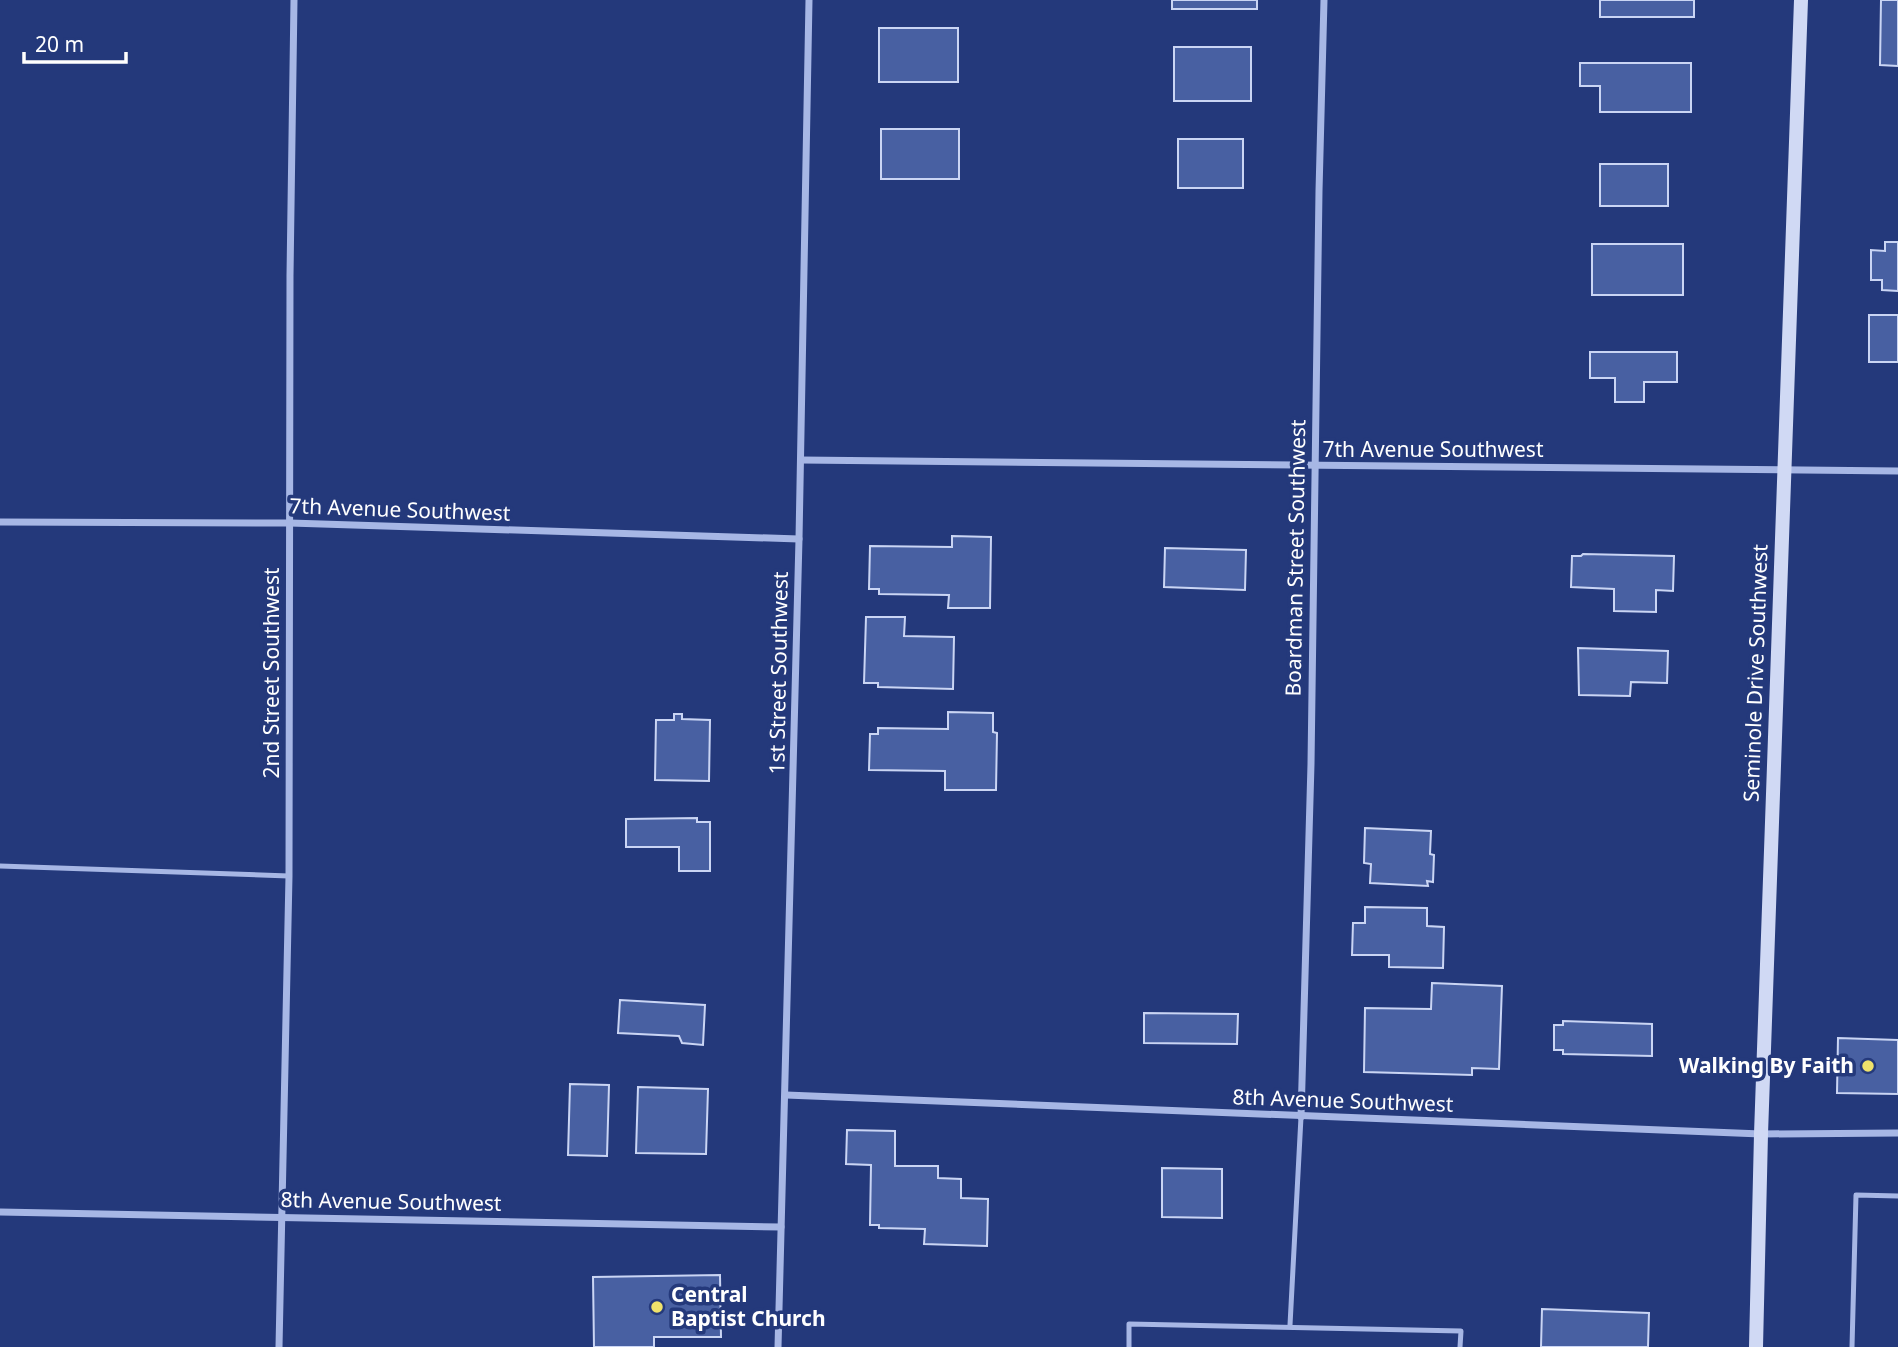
<svg xmlns="http://www.w3.org/2000/svg" width="1898" height="1347" font-family="'Noto Sans',sans-serif">
<rect width="100%" height="100%" fill="#24397b"/>
<g fill="#4860a2" stroke="#cad5f4" stroke-width="2">
<rect x="1172" y="0" width="85" height="9"/>
<rect x="1600" y="0" width="94" height="17"/>
<polygon points="1881,0 1898,0 1898,66 1880,65"/>
<rect x="879" y="28" width="79" height="54"/>
<rect x="1174" y="47" width="77" height="54"/>
<polygon points="1580,63 1691,63 1691,112 1600,112 1600,86 1580,86"/>
<rect x="881" y="129" width="78" height="50"/>
<rect x="1178" y="139" width="65" height="49"/>
<rect x="1600" y="164" width="68" height="42"/>
<polygon points="1885,242 1898,242 1898,291 1882,290 1882,280 1871,280 1871,250 1885,251"/>
<rect x="1592" y="244" width="91" height="51"/>
<rect x="1869" y="315" width="29" height="47"/>
<polygon points="1590,352 1677,352 1677,382 1644,382 1644,402 1615,402 1615,378 1590,378"/>
<polygon points="952,536 991,537 990,608 948,608 949,595 879,594 879,589 869,589 870,546 952,547"/>
<polygon points="1165,548 1246,550 1245,590 1164,587"/>
<polygon points="1583,554 1674,556 1673,591 1656,590 1656,612 1614,611 1614,589 1571,587 1572,556 1581,556"/>
<polygon points="866,617 905,617 904,636 954,637 953,689 878,687 878,683 864,683"/>
<polygon points="1578,648 1668,651 1667,683 1631,682 1630,696 1579,695"/>
<polygon points="948,712 993,713 993,732 997,733 996,790 945,790 945,771 869,770 870,734 878,734 878,728 948,729"/>
<polygon points="674,714 682,714 682,719 710,720 709,781 655,780 656,720 674,720"/>
<polygon points="697,818 697,822 710,822 710,871 679,871 679,847 626,847 626,819"/>
<polygon points="1365,828 1431,831 1430,854 1434,855 1433,882 1427,881 1428,886 1370,883 1371,864 1364,863"/>
<polygon points="1365,907 1427,908 1427,926 1444,927 1443,968 1389,967 1389,955 1352,955 1353,923 1365,923"/>
<polygon points="1432,983 1502,986 1499,1069 1472,1068 1472,1075 1364,1072 1365,1008 1431,1009"/>
<polygon points="620,1000 705,1005 703,1045 682,1043 679,1036 618,1033"/>
<polygon points="1144,1013 1238,1014 1237,1044 1144,1043"/>
<polygon points="1563,1021 1652,1024 1652,1056 1563,1054 1563,1050 1554,1050 1554,1025 1563,1025"/>
<polygon points="1838,1038 1898,1040 1898,1094 1837,1093"/>
<polygon points="570,1084 609,1085 607,1156 568,1155"/>
<polygon points="638,1087 708,1089 706,1154 636,1153"/>
<polygon points="847,1130 895,1131 895,1166 938,1166 938,1178 961,1179 961,1198 988,1199 987,1246 924,1244 925,1229 879,1228 879,1225 870,1225 871,1165 846,1164"/>
<polygon points="1162,1168 1222,1169 1222,1218 1162,1217"/>
<polygon points="720,1275 721,1337 654,1337 654,1347 594,1347 593,1277"/>
<polygon points="1542,1309 1649,1313 1648,1347 1541,1347"/>
</g>
<g fill="none" stroke-linecap="round" stroke-linejoin="round">
<g stroke="#a7b7e5" stroke-width="5">
<polyline points="0,866 289,876"/>
<polyline points="1290,1325 1301,1117"/>
<polyline points="1129,1347 1129,1324 1461,1331 1460,1347"/>
<polyline points="1852,1347 1856,1195 1898,1196"/>
</g>
<g stroke="#a7b7e5" stroke-width="7">
<polyline points="801,460 1898,471"/>
<polyline points="0,522 290,523 799,539"/>
<polyline points="786,1095 1761,1134 1898,1133"/>
<polyline points="1301,1117 1311,764 1319,191 1324,0"/>
<polyline points="0,1212 781,1227"/>
<polyline points="279,1347 289,876 290,276 294,0"/>
<polyline points="778,1347 799,539 809,0"/>
</g>
<polyline stroke="#d0d9f4" stroke-width="14" points="1756,1347 1761,1134 1801,0"/>
</g>
<g fill="#efe26b" stroke="#24397b" stroke-width="2.5">
<circle cx="1868" cy="1066" r="7"/>
<circle cx="657" cy="1307" r="7"/>
</g>
<g text-anchor="middle" stroke-width="7" stroke-linejoin="round" paint-order="stroke">
<g font-size="21" fill="#fff" stroke="#24397b">
<text x="1433" y="457">7th Avenue Southwest</text>
<text transform="translate(400 510) rotate(2)" y="7">7th Avenue Southwest</text>
<text transform="translate(1296 558) rotate(-89)" y="7">Boardman Street Southwest</text>
<text transform="translate(272 673) rotate(-90)" y="7">2nd Street Southwest</text>
<text transform="translate(779 673) rotate(-89)" y="7">1st Street Southwest</text>
<text transform="translate(1756 673) rotate(-88)" y="7">Seminole Drive Southwest</text>
<text transform="translate(1343 1101) rotate(2)" y="7">8th Avenue Southwest</text>
<text transform="translate(391 1202) rotate(1)" y="7">8th Avenue Southwest</text>
</g>
<g font-size="21" font-weight="bold" fill="#fff" stroke="#24397b" text-anchor="end">
<text x="1854" y="1073">Walking By Faith</text>
<text x="671" y="1302" text-anchor="start">Central<tspan x="671" dy="24">Baptist Church</tspan></text>
</g>
</g>
<path d="M24 52v10h102v-10" fill="none" stroke="#ffffff" stroke-width="3.5"/>
<text x="35" y="52" font-size="21" fill="#ffffff" stroke="#24397b" stroke-width="5" paint-order="stroke">20 m</text>
</svg>
